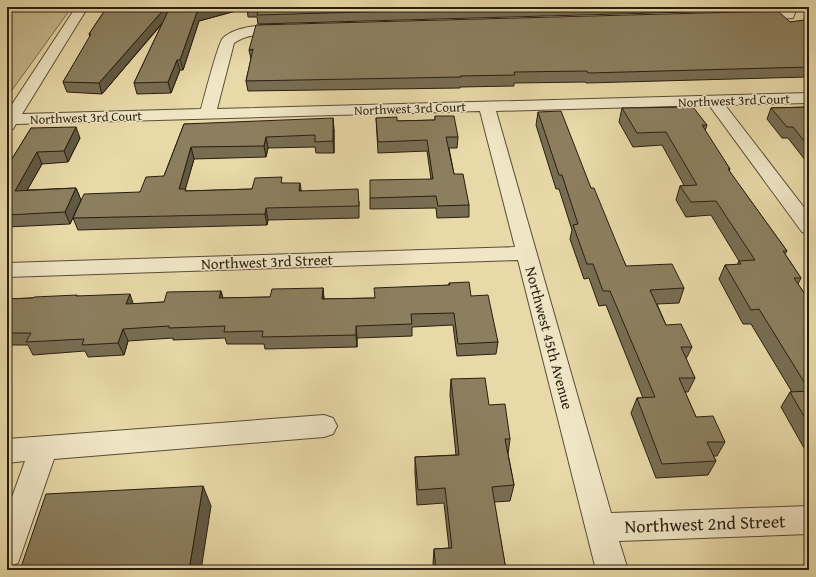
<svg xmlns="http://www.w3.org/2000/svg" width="816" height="577" font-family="'Gentium Book Plus',serif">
<rect width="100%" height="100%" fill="#e8d9a8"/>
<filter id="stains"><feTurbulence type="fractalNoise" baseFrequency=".005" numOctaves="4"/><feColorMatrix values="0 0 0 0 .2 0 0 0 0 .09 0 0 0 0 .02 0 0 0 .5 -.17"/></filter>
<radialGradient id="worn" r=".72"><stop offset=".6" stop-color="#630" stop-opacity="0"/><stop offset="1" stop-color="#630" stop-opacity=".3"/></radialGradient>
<polygon fill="#c7b98e" stroke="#786c4f" points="7,7 72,7 7,97"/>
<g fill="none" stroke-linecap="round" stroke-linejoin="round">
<g stroke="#584d36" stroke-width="2">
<g id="minor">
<path d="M76 7H88L22 114 201 109C204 98 218 43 223 38 236 25 272 23 289 27L291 30 289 33C269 38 253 30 234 43L217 109 809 93V103L725 105 809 214V234L802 232 709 105 496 111 611 513 809 506V534L619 541 628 570H596L518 260 7 277V263L515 247 480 111 16 124 13 129 7 130V112Z"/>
<polygon points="783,7 795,7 796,10 793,18 752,20 747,19 746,16 747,13 752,12 783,11"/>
<polygon points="324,415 333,418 337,426 333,434 324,437 54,459 18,563 7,567 7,511 25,461 7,463 7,439"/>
</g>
</g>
<use href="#minor" fill="#f0e6c6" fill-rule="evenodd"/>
</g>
<g fill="#786d52" stroke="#281e10">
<polygon points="107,7 763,7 762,10 258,24 257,17 248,17 247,8 199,21 183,70 180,70 171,93 137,94 134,83 162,24 102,94 67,92 63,82 90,37 89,34"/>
<polygon points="790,22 809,24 809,79 807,77 586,83 585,82 514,83 514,86 460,87 460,88 248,91 246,81 251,59 249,50"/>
<polygon points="809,107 809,165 788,138 782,138 767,119 771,108"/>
<polygon points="622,108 707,125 705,131 730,169 729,171 787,251 785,254 801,278 798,284 809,300 809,447 804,448 781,407 790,392 792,392 751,324 743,324 719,279 725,265 737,265 739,261 711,215 686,217 676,200 680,186 684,185 662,145 633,147 619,122"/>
<polygon points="538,112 591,188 626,266 684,288 679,303 657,304 666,325 692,347 686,359 695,378 688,392 685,392 696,417 725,442 717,456 713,456 716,461 708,475 656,478 631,413 637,398 643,398 606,305 599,306 589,278 584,279 570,239 572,230 559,189 556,189 536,125"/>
<polygon points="435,116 458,137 457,148 449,148 454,174 469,205 469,217 437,218 436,208 370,209 370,198 431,179 427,151 378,153 376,118 397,121 435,120"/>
<polygon points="184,124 334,129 334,153 316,153 315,147 268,148 266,157 194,159 185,189 186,191 252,189 283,183 301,191 359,201 359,218 268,220 267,225 78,230 73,218 140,192 164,176"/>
<polygon points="31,128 80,138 68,162 42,164 27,190 76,188 81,200 70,224 7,227 7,167"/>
<polygon points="449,283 471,296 498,342 496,354 457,356 453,325 412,327 412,336 357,338 357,347 265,349 264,344 227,344 225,338 173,340 173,338 128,341 124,355 88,357 85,351 33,355 28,345 7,345 7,299 77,296 133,304 164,302 221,291 223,298 270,297 323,288 324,299 375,298 449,285"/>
<polygon points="451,379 489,405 510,439 508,454 514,485 510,501 494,502 506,570 434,570 433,563 434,549 449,548 444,503 417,505 415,473 415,457 456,455 450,395"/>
</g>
<g fill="#625942" stroke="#281e10">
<polygon points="166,7 172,7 173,10 102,94 99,83"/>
<polygon points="215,7 250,7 199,21 183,70 180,60 197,12"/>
<polygon points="177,60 180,70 171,93 168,82"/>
<polygon points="333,118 334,129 334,153 333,141"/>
<polygon points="76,127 80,138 68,162 64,151"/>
<polygon points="266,137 268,148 266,157 264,146"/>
<polygon points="191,147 194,159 182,201 179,189"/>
<polygon points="37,152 42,164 20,203 15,191"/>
<polygon points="300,183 302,195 299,191"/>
<polygon points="76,188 81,200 70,224 65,212"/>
<polygon points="266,208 268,220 267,225 265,214"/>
<polygon points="323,288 324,300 322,299"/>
<polygon points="221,291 224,303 219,298"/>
<polygon points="130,294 134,306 126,304"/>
<polygon points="356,326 357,338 357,347 356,335"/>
<polygon points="123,329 128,341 124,355 118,343"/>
<polygon points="203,486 211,506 201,570 189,570"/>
</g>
<g fill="#8c7f5f" stroke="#281e10">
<polygon points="107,7 166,7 99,83 63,82 91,34 89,34"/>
<polygon points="170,7 215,7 197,12 180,60 177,60 168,82 134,83"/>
<polygon points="247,7 537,7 257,15 259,7 247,8"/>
<polygon points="778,11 790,22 804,20 809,24 809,67 588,73 587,71 514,72 515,75 460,76 461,77 246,81 253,49 249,50 256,25"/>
<polygon points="693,107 707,125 702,125 730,169 728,169 787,251 783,251 801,278 794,278 809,300 809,390 759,309 751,310 725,265 741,264 739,261 755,260 716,201 691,202 680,186 697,185 666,132 637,133 622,108"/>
<polygon points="809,107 809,147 793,127 787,127 771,108"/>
<polygon points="561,111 591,188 594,188 626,266 672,264 684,288 650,290 666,325 681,324 692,347 681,347 695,378 679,378 696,417 713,416 725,442 707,442 716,461 662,464 637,398 655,397 610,291 603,291 593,264 587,264 573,225 578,224 562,175 559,175 538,112"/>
<polygon points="435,116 454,116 458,137 446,137 454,174 463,174 469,205 438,206 436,196 370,198 370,180 433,179 427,140 378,142 376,118 397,117 397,121 435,120"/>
<polygon points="333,118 333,141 315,142 315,135 266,137 264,146 191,147 179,189 186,189 185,191 252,189 255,178 282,177 281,183 300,183 299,191 358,189 359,206 266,208 265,214 73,218 84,194 140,192 146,177 164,176 184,124"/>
<polygon points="76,127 64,151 37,152 15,191 76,188 65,212 7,215 7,167 31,128"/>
<polygon points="469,282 471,296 488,295 498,342 458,344 454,313 411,314 412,324 356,326 356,335 262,337 263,331 224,332 225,326 169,328 169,326 123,329 118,343 82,345 84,339 26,342 31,333 7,333 7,299 33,298 34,297 77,295 76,296 130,294 126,304 164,302 167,292 221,291 219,298 270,297 272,289 323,288 322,299 375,298 374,288 450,285 449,283"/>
<polygon points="485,378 489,405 505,404 510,439 505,439 514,485 492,487 506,570 436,570 434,549 452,548 445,488 418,490 415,457 459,455 451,379"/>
<polygon points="809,391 809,425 790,392"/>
<polygon points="203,486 189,570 20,570 46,494"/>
</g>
<g text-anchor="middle" stroke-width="3" stroke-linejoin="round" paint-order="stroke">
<g font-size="13" fill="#281e10" stroke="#f0e6c6">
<text transform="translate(734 100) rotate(-2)" y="5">Northwest 3rd Court</text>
<text transform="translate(410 108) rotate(-2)" y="5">Northwest 3rd Court</text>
<text transform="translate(86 117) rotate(-2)" y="5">Northwest 3rd Court</text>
</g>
<g font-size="15" fill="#281e10" stroke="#f0e6c6">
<text transform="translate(267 262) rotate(-2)" y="5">Northwest 3rd Street</text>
<text transform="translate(549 338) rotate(75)" y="5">Northwest 45th Avenue</text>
</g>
<g font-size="18" fill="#281e10" stroke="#f0e6c6">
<text transform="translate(705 524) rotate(-2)" y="6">Northwest 2nd Street</text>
</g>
</g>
<rect width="816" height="577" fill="none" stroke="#e8d9a8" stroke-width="24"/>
<rect x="8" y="8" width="800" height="561" fill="none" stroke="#281e10" stroke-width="2"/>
<rect x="12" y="12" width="792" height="553" fill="none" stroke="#281e10"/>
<rect width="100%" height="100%" filter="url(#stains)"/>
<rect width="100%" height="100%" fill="url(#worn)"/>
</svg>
